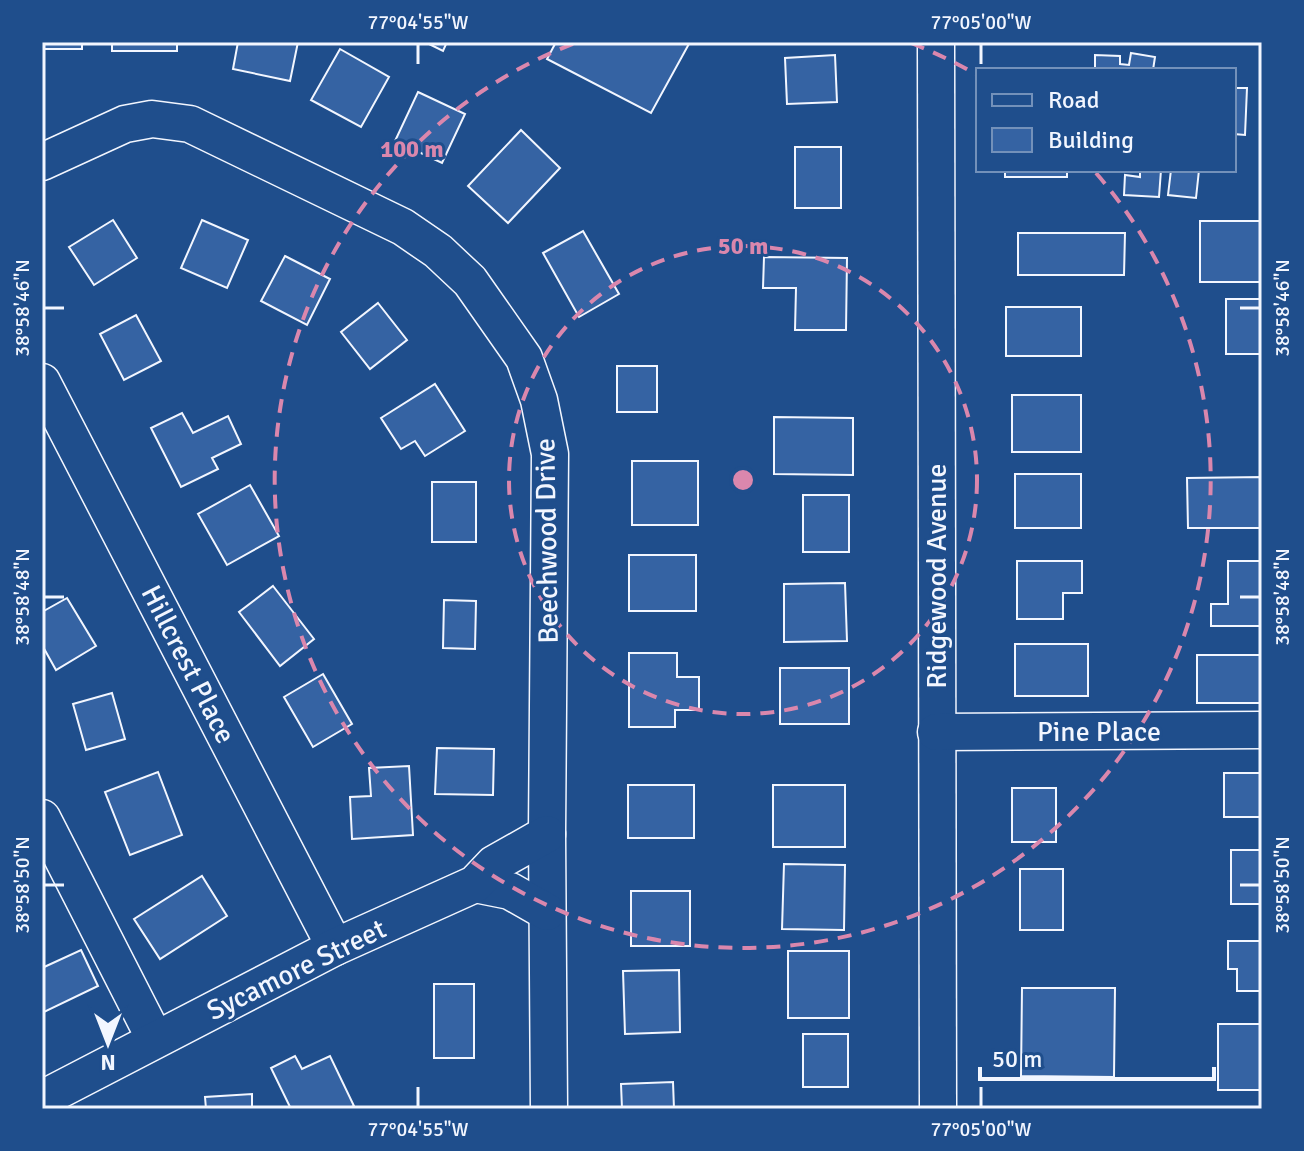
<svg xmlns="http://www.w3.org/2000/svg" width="1304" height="1151" font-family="Signika,sans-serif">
<rect width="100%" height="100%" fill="#1f4e8c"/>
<g fill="#3563a3" stroke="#f2f6ff" stroke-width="2">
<rect x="42" y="42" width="40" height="7"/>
<rect x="112" y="42" width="65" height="9"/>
<polygon points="238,42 298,42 290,81 233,69"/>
<polygon points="425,42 447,42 443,51"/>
<polygon points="556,42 690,42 651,113 547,59"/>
<polygon points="340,49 389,77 361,127 311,100"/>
<polygon points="1131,53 1155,57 1153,70 1095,70 1095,55 1120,56 1120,64 1129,65"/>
<polygon points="835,55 837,102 787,104 785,58"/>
<polygon points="1234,88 1247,88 1245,135 1234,134"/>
<polygon points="418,92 465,114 442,163 395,141"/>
<polygon points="521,130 560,168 508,223 468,186"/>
<rect x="795" y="147" width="46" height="61"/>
<rect x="1005" y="170" width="62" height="7"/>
<polygon points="1140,170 1161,170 1159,197 1124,195 1125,175 1140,177"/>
<polygon points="1171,170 1199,170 1196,198 1168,195"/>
<polygon points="113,220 137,258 94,285 69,247"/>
<polygon points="202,220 248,240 227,288 181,268"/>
<rect x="1200" y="221" width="62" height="61"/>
<polygon points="583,231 619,294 579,317 543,253"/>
<polygon points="1018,233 1125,233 1124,275 1018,275"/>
<polygon points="285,256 330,279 307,325 261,301"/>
<polygon points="764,257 847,258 846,330 795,330 796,288 763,288"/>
<rect x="1226" y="299" width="36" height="55"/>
<polygon points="378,303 407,340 370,369 341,332"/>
<rect x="1006" y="307" width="75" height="49"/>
<polygon points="136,315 161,361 124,380 100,334"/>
<rect x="617" y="366" width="40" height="46"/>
<polygon points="435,384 465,431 425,456 415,441 401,449 381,418"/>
<rect x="1012" y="395" width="69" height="57"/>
<polygon points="182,413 193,433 228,416 241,444 212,458 218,469 181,487 151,428"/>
<polygon points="774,417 853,418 853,475 774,474"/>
<rect x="632" y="461" width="66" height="64"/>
<rect x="1015" y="474" width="66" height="54"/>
<polygon points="1262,477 1262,528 1188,528 1187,478"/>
<rect x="432" y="482" width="44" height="60"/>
<polygon points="250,485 279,536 227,565 198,514"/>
<rect x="803" y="495" width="46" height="57"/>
<rect x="629" y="555" width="67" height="56"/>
<polygon points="1017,561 1082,561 1082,593 1063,593 1063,619 1017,619"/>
<polygon points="1228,561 1262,561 1262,626 1211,626 1211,604 1228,604"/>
<polygon points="845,583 847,641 784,642 784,584"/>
<polygon points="273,586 314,639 280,666 239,612"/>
<polygon points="67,598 96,646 56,670 42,645 42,612"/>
<polygon points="444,600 476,601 475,649 443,648"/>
<rect x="1015" y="644" width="73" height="52"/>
<polygon points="629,653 677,653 677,677 699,677 699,710 675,710 675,727 629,727"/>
<rect x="1197" y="655" width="65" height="48"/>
<rect x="780" y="668" width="69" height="56"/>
<polygon points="323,674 352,724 313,747 284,697"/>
<polygon points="112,693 125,739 86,750 73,704"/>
<polygon points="437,748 494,749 493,795 435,794"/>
<polygon points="409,766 413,835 352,839 350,797 371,796 369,768"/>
<polygon points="158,772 182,835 130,855 105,792"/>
<rect x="1224" y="773" width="38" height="44"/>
<rect x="628" y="785" width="66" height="53"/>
<rect x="773" y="785" width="72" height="62"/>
<rect x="1012" y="788" width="44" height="54"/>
<rect x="1231" y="850" width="31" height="54"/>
<polygon points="784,864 845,865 844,930 782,929"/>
<rect x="1020" y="869" width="43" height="61"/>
<polygon points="202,876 227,916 160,959 134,919"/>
<rect x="631" y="891" width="59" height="55"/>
<polygon points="1228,941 1262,941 1262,991 1237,991 1237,969 1228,969"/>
<polygon points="81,950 98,986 42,1013 42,968"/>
<rect x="788" y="951" width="61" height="67"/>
<polygon points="679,970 680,1032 625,1034 623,971"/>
<rect x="434" y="984" width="40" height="74"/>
<polygon points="1022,988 1115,988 1114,1077 1021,1076"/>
<rect x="1218" y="1024" width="44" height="66"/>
<rect x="803" y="1034" width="45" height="53"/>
<polygon points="295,1056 302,1069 330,1056 354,1106 347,1109 291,1109 271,1068"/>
<polygon points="673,1082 674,1109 622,1109 621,1084"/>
<polygon points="252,1094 252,1109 206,1109 205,1097"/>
</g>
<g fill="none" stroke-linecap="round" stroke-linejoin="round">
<g stroke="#f2f6ff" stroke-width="39">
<g id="minor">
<polyline points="936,42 938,1109"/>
<polyline points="42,162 125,124 152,119 190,124 403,227 438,251 470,281 524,358 539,400 550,454 547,834 549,1109"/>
<polyline points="42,382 335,947"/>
<polyline points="936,732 1262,730"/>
<polyline points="42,818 155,1039"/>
<polyline points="475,884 510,891 547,912"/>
<polyline points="42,1099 335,947 475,884 494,864 547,834"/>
</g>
</g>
<use href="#minor" stroke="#1f4e8c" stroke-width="36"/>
</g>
<path fill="none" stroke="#f2f6ff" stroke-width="3" d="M418 44V64M981 44V64M44 308H64M1240 308H1260M44 597H64M1240 597H1260M44 885H64M1240 885H1260M418 1087V1107M981 1087V1107"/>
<g fill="none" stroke="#da87ad" stroke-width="4" stroke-dasharray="14 10">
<circle cx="743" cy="480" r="234"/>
<path d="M911 43A468 468 0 0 1 977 75M1096 173A468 468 0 1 1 575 43"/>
</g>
<g text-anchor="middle" stroke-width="6" stroke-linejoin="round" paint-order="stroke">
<g font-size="28" fill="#f2f6ff" stroke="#1f4e8c">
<text transform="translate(546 541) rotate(-91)" y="10">Beechwood Drive</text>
<text transform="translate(936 576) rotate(-90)" y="10">Ridgewood Avenue</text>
<text transform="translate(189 664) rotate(63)" y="10">Hillcrest Place</text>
<text x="1099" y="741">Pine Place</text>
<text transform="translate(296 969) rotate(-26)" y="10">Sycamore Street</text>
</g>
</g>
<circle cx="743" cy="480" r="12" fill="#da87ad" stroke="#1f4e8c" stroke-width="4"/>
<g font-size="24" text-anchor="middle" font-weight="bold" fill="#da87ad" stroke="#1f4e8c" stroke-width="6" stroke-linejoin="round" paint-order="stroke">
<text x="412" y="157">100 m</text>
<text x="743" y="254">50 m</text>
</g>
<rect width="1304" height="1151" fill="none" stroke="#1f4e8c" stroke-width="88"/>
<rect x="976" y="68" width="260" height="104" fill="#1f4e8c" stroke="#7391ba" stroke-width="2"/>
<rect x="992" y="94" width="40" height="12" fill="#1f4e8c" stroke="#7391ba" stroke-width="2"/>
<text x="1048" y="108" font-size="24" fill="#f2f6ff">Road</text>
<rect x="992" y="128" width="40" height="24" fill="#3563a3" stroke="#7391ba" stroke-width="2"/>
<text x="1048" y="148" font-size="24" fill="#f2f6ff">Building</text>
<g transform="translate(108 1043) rotate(180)" stroke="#1f4e8c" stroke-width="6" paint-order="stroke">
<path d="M0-6L14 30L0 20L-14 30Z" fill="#f2f6ff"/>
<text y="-12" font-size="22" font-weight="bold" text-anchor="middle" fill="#f2f6ff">N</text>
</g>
<path d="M980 1067v12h234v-12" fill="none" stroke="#f2f6ff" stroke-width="4"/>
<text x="992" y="1067" font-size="24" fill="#f2f6ff" stroke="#1f4e8c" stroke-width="6" paint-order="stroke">50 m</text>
<rect x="44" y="44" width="1216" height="1063" fill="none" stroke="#f2f6ff" stroke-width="3"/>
<g font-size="20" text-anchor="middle" fill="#f2f6ff">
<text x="418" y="29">77°04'55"W</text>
<text x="981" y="29">77°05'00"W</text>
<text transform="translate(1282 308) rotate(-90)" y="7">38°58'46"N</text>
<text transform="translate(22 308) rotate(-90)" y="7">38°58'46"N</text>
<text transform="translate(1282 597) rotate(-90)" y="7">38°58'48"N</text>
<text transform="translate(22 597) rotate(-90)" y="7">38°58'48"N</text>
<text transform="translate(1282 885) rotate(-90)" y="7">38°58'50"N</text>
<text transform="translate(22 885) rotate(-90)" y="7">38°58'50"N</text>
<text x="418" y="1136">77°04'55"W</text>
<text x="981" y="1136">77°05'00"W</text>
</g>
</svg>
